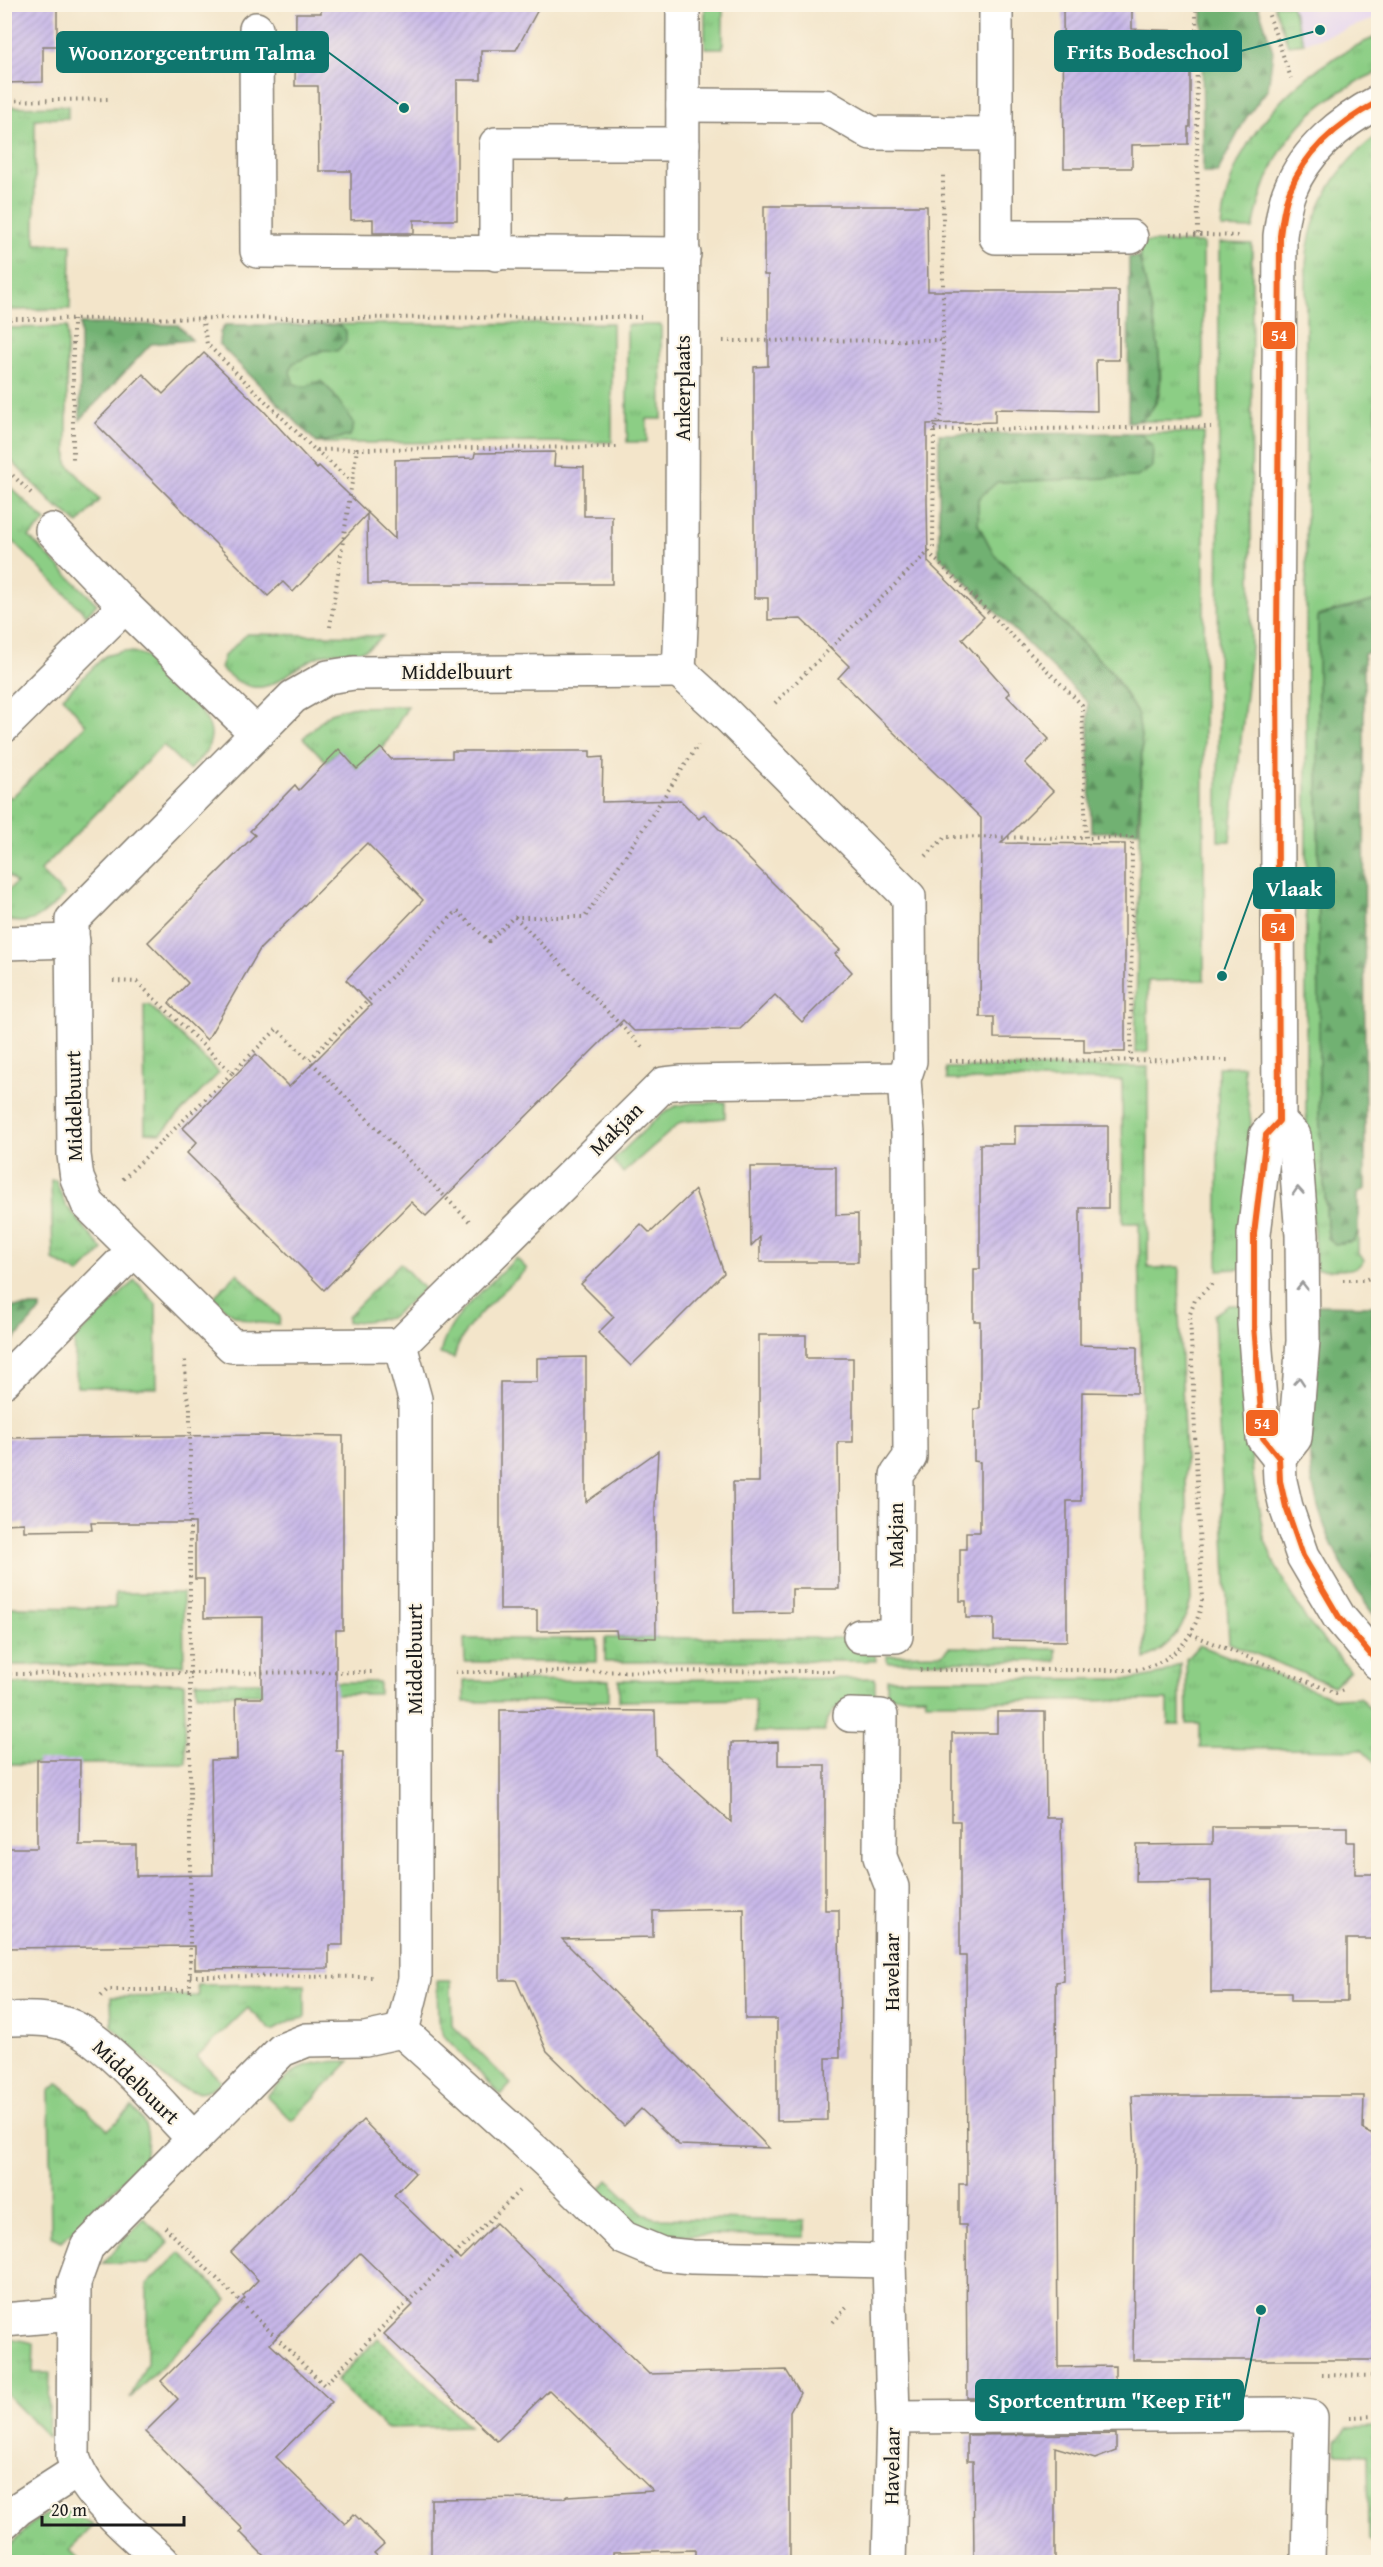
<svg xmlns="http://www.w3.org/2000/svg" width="1383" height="2567" font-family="'Gentium Book Plus',serif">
<defs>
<pattern id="grass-tufts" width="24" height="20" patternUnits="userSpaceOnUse" patternTransform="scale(1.5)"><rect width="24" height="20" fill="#8cce85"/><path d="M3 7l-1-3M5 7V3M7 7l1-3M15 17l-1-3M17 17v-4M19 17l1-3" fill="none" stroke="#78b072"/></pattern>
<pattern id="forest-firs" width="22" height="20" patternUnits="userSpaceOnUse" patternTransform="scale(1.5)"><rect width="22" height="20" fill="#71b172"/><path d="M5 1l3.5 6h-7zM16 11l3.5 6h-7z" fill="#5c8f5d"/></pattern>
<pattern id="park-dots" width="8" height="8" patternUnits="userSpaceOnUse" patternTransform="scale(1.5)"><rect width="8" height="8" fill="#8cce85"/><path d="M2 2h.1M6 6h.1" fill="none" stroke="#78b072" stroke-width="1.8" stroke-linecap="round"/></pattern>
<pattern id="building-hatch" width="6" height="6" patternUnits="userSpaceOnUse" patternTransform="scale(1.5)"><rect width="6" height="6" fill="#c7b7e8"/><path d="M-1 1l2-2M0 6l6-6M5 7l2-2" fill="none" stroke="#aa9dc6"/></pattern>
</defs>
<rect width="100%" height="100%" fill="#fcf5e5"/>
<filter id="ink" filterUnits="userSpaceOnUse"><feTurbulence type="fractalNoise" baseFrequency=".0167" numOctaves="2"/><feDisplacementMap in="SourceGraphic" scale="12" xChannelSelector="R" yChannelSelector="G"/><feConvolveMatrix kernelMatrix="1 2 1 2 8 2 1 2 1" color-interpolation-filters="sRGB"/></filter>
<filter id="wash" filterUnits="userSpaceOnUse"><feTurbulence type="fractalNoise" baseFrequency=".008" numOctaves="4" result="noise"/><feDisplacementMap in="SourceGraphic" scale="24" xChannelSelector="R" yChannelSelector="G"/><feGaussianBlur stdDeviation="1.35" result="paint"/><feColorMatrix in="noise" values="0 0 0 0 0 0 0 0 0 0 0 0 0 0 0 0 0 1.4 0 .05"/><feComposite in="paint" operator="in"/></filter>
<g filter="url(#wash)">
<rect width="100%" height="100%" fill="#f3e5ca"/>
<polygon fill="#e4d3f1" points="1291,5 1378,5 1378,18 1304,43"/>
<g fill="url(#grass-tufts)" stroke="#547550" stroke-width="1.5">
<rect x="705" y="5" width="18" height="43"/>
<polygon points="1274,5 1291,5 1304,43 1288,45"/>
<path d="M1378 36V72C1305 103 1268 150 1253 229L1221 228C1228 138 1299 68 1378 36Z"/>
<polygon points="68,106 68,118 35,119 35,244 71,244 70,309 5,310 5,107"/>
<path d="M1378 135V375L1375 381 1378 467V600L1318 615 1319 1113 1328 1238 1335 1244 1353 1241 1358 1232V1254L1364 1260C1357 1274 1330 1269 1316 1269L1306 1110V265C1309 213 1336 165 1378 135Z"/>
<path d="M1139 242 1203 243V421H1136C1142 417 1150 412 1154 406 1175 379 1139 278 1139 242Z"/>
<polygon points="1219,243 1252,244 1251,648 1230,841 1218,841"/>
<polygon points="612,323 612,442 317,443 219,344 220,333 225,325"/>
<polygon points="627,325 661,325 662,419 647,419 647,442 627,442"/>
<polygon points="67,327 67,463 100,500 78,524 60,508 58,509 5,454 5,328"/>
<polygon points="1140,433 1204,433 1204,980 1148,981 1148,1052 1135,1053 1142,745 1138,715 1113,673 994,554 978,524 978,499 997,482 1039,480 1153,447"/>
<polygon points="4,481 46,521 29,537 97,604 86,615 5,533"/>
<path d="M247 634 383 636C378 640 371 648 364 650 352 654 336 650 322 655 279 671 267 711 220 668L224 656Z"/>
<path d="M123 651C133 652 142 653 150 659 166 671 212 715 211 735 210 751 199 760 189 770L163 745 40 871 65 895C46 913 31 929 5 919V893L16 883 5 872V793L11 798 86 725 63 697 105 656Z"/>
<polygon points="408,706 384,747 358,770 339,750 327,762 303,738 330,713 350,707"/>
<polygon points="144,1005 149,1005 219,1073 161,1133 145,1132"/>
<polygon points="1243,1066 1251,1122 1241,1269 1218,1270 1218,1067"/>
<path d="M1148 1067V1268L1180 1267 1179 1313 1191 1600C1183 1630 1172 1645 1145 1659L1139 1223H1123L1122 1080H947L946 1068Z"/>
<polygon points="725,1102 725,1118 681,1122 623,1173 613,1160 659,1116 676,1106 692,1103"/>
<polygon points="51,1180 56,1180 65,1204 103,1250 79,1274 53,1260"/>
<path d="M516 1258 527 1269C502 1294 462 1322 454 1358L440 1354C448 1314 490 1286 516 1258Z"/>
<polygon points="400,1263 424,1289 390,1318 347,1323 347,1317"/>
<path d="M237 1273 280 1317 279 1324C250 1324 233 1319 213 1298Z"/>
<polygon points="135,1280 156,1304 157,1388 77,1387 74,1340"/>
<polygon points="1229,1305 1241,1305 1253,1476 1264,1537 1275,1565 1307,1621 1350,1670 1334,1686 1229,1643 1214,1315"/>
<polygon points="115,1593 183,1593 184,1665 5,1665 5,1607 115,1608"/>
<polygon points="605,1638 845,1638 858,1652 875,1654 876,1661 605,1662"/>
<polygon points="464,1639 597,1639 597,1662 465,1662"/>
<polygon points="1199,1645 1334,1698 1359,1697 1378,1717 1378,1766 1362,1750 1200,1748 1200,1724 1187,1724 1186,1659"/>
<polygon points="949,1647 1056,1649 1056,1661 887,1662 887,1655 942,1654"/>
<polygon points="1180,1663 1180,1724 1168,1724 1168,1700 926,1702 925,1696 887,1697 887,1679 1135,1679 1160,1674"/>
<path d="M875 1678V1698C849 1699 830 1702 824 1732H755V1699L619 1701V1680Z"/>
<polygon points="609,1680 609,1701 464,1702 464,1681"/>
<polygon points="196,1682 379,1682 379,1694 197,1694"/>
<polygon points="184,1683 186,1764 5,1764 4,1684"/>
<polygon points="437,1981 451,1981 452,2025 511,2084 501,2095 444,2036 438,2021"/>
<path d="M305 1984V2018L291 2021 272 2031 248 2008 197 2057 221 2081C186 2118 136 2049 112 2026L111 1997 198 1996 197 1985Z"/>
<path d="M350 2061 292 2121 267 2096C301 2064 302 2062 350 2061Z"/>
<path d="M59 2083 108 2130 132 2107C149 2125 151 2137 144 2160L62 2241 51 2236 49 2091Z"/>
<polygon points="608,2180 643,2213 654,2218 805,2221 805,2237 651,2234 637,2228 598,2192"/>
<polygon points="144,2218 169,2243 148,2264 103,2263"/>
<polygon points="180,2252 228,2300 130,2398 147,2363 147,2285"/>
<polygon points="5,2337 34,2343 33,2373 50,2373 48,2437 5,2393"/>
<polygon points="1378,2427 1378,2542 1372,2542 1369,2539 1368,2454 1336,2453 1336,2441 1347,2428"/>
<polygon points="52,2511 68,2511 93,2525 69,2550 81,2562 5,2562 5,2551 35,2521"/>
</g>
<g fill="url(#forest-firs)" stroke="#466647" stroke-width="1.5">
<polygon points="1202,5 1258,5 1273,51 1268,89 1246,118 1217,173 1203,173"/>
<path d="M1129 257H1139C1147 290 1187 421 1128 422Z"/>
<polygon points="80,324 178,325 192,340 151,344 80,420"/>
<path d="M225 325H338L346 331V342L337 351 324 350 293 363 290 372 294 384 305 387 320 381C329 386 349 415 354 425L350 436 317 443 219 344 220 333Z"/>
<polygon points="1140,433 1153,447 1152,467 1137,477 997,482 978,499 978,524 994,554 1113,674 1138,715 1142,745 1138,831 1091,832 1088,703 939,556 939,434"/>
<polygon points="1378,600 1378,649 1364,654 1365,1189 1358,1194 1358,1232 1353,1241 1335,1244 1328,1238 1319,1113 1318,616"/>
<path d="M1315 1305 1373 1306 1374 1464 1378 1465V1621C1344 1576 1314 1519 1310 1462 1307 1410 1313 1357 1315 1305Z"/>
<polygon points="5,1307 40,1307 40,1311 5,1350"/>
</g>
<polygon fill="url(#park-dots)" stroke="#547550" stroke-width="1.5" points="378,2338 469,2426 385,2428 336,2381"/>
<g id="blocks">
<g fill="url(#building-hatch)">
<polygon points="4,4 57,4 57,46 43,46 43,82 4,83"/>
<polygon points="321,4 541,4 516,50 481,50 481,80 457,80 457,220 414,220 414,233 373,233 373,219 351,220 351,171 319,171 318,86 295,86 296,13 321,13"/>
<polygon points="1063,4 1132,4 1132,29 1190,31 1190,127 1188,127 1188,144 1132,145 1132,168 1064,168"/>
<polygon points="764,206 927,206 928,291 1119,291 1119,360 1096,360 1097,411 995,409 995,422 927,424 927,501 928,562 984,617 962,639 1010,693 1007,696 1049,739 1025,763 1053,791 1001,843 1125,844 1125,1052 1084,1052 1084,1039 994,1038 994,1017 980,1017 981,818 838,678 849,666 801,619 768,620 768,598 754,598 754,367 768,366 768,275 764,275"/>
<polygon points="204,353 264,411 317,469 319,466 395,539 395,460 474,458 475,453 555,452 554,466 584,467 584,516 612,516 612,584 368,584 367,514 293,592 283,582 268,596 95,423 143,374 163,394"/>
<polygon points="381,748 391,759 452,758 452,751 590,751 590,758 603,757 602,802 680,800 699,819 704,814 840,950 835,954 852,972 802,1022 775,995 740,1029 634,1031 623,1020 426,1216 411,1202 324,1290 187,1153 197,1142 183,1128 256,1054 289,1087 371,1005 346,980 423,900 367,843 260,949 207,1040 169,1003 188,983 148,942 255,835 250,831 295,785 299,790 339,749 357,769"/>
<polygon points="1015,1126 1108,1126 1108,1208 1080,1208 1080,1345 1137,1347 1137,1393 1082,1392 1081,1501 1067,1501 1067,1641 994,1640 994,1618 966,1618 966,1601 960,1601 960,1549 966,1549 966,1532 980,1532 980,1462 974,1461 974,1409 980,1409 980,1321 974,1321 974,1269 980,1269 980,1144 1015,1144"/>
<polygon points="750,1167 836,1167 836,1215 858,1214 858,1262 760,1262 760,1237 751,1246"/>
<polygon points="695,1190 724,1273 631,1366 598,1333 614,1317 581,1284 641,1224 650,1233"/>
<polygon points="759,1335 806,1335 806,1358 853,1358 853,1442 838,1442 839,1589 792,1589 792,1612 734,1613 733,1482 759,1482"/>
<polygon points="586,1357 586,1502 658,1451 655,1507 656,1638 617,1637 616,1630 537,1631 537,1610 500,1610 500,1382 537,1382 537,1358"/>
<polygon points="262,1435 343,1436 343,1630 336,1630 336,1751 343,1751 343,1945 329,1945 329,1968 195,1969 195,1946 4,1948 4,1848 37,1848 37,1760 80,1760 79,1845 136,1845 136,1876 213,1875 211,1760 237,1759 236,1698 262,1698 262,1617 204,1618 204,1579 195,1579 195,1523 91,1523 92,1530 24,1531 24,1523 4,1524 4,1438"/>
<polygon points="500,1710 655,1711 656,1755 731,1822 731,1743 778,1742 778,1765 825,1765 825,1910 839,1910 840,2058 826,2058 827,2120 777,2121 777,2019 745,2019 744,1909 653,1911 653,1937 562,1939 769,2148 679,2145 641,2109 624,2126 547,2051 516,1980 500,1980"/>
<polygon points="997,1712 1045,1712 1046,1818 1061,1818 1064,1981 1056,1982 1058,2367 1115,2366 1115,2397 967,2398 966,2225 959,2225 959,2184 967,2184 966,1956 960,1956 960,1821 952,1821 952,1733 997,1733"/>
<polygon points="1212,1827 1347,1827 1347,1842 1355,1842 1355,1874 1378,1874 1378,1939 1347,1939 1347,2001 1291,2001 1291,1993 1211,1993 1211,1881 1136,1882 1137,1845 1212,1844"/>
<polygon points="1132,2096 1364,2096 1363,2129 1378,2138 1378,2360 1133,2360 1135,2152"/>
<polygon points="363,2120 415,2173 394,2195 460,2259 496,2223 649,2374 786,2370 800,2393 790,2411 790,2561 695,2562 695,2550 613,2552 613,2562 431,2562 431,2499 564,2498 567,2496 653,2491 549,2390 497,2441 384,2334 413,2305 360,2253 270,2344 332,2402 276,2457 345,2524 354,2514 384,2544 374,2553 384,2562 270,2562 240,2532 243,2529 145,2432 178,2399 161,2381 245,2298 243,2296 258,2280 231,2252"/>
<polygon points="1116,2434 1116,2451 1095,2459 1055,2447 1055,2562 974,2562 973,2461 967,2461 967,2435"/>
</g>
</g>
</g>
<g filter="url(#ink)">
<use href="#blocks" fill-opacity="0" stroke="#888073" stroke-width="1.5"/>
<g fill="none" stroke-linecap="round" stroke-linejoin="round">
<g stroke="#888073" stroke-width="36">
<g id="minor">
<polyline points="996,4 996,237 1131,237"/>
<polyline points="256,29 257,251 684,254"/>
<path d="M1378 102C1342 121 1306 150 1290 190 1284 204 1282 221 1280 236L1277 649 1279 1121 1266 1135 1254 1234V1325L1263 1438 1279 1458 1280 1481 1286 1507 1303 1556 1339 1617 1378 1663"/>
<polyline points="683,105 825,106 871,133 995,134"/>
<polyline points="496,254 496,144 683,144"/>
<polyline points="52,530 125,606"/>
<polyline points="679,671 722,710 909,897 910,1061 904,1079 908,1134 910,1457 897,1475 896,1636 860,1636"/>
<polyline points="679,671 682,604 683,4"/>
<polyline points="4,726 125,606 256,733"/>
<polyline points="4,943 73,941"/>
<polyline points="400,1345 664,1084 682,1082 904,1079"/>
<polyline points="4,1381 134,1250"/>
<polyline points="1279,1458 1295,1438 1303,1341 1302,1235 1294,1136 1279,1121"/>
<polyline points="850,1715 881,1716 880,1857 892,1887 889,2261 893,2417 889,2562"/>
<path d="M4 2019C27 2019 52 2017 73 2027 110 2044 163 2108 194 2139"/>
<polyline points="402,2031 415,1979 415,1399 400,1345 232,1346 88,1204 77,1178 74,1155 72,920 293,697 328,677 354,673 679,671"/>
<polyline points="402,2031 547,2162 624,2238 662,2254 692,2257 889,2261"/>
<polyline points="4,2320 73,2314"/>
<polyline points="893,2417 1286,2414 1311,2417 1308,2562"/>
<polyline points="4,2522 18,2509 77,2471"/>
<path d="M163 2562C134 2534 84 2496 73 2456L74 2283 87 2247 282 2050 307 2040 365 2039 402 2031"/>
</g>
</g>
<g stroke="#888073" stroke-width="4" stroke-dasharray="1.5 4.5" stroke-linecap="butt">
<polyline points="1196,4 1198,234"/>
<polyline points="1265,4 1291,78"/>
<polyline points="4,101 108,99"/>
<polyline points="1170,234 1240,236"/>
<polyline points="202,318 207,344 315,450 357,449"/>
<polyline points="4,319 641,317"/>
<polyline points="73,319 73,461"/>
<polyline points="723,341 944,340"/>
<polyline points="934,430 1211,427"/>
<polyline points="316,450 352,482"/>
<polyline points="4,467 33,495"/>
<polyline points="928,552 1082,705 1086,838 1132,837 1131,1060"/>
<polyline points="330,627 357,449 619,447"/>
<polyline points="775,703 933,547 934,430 943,412 943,173"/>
<polyline points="926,856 945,837 1086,838"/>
<polyline points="515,917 644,1049"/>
<polyline points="113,981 137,982 232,1073 277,1029 309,1060"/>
<polyline points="950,1061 1231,1060"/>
<polyline points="123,1179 232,1073"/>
<polyline points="469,1221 309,1060 457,911 489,941 514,917 585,917 698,745"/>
<polyline points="1343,1280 1365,1280 1378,1274"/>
<polyline points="1191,1634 1336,1693 1346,1689"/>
<path d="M920 1670H1135C1173 1663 1196 1638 1202 1600L1190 1314 1195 1300 1213 1283"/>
<polyline points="455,1672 838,1671"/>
<polyline points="4,1674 373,1672"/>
<polyline points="190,1976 372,1977"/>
<polyline points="101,1996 107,1990 190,1990 190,1406 186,1393 185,1360"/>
<polyline points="165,2227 324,2385 519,2191"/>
<polyline points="833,2322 849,2305"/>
<polyline points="1322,2375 1378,2376"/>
<polyline points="1350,2417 1378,2416"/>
</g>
<use href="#minor" stroke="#fff" stroke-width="33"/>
<g stroke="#fcf5e5" stroke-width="10">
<path id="bus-1" d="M1378 102C1342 121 1306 150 1290 190 1284 204 1282 221 1280 236L1277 649 1279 1121 1266 1135 1254 1234V1325L1263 1438 1279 1458 1280 1481 1286 1507 1303 1556 1339 1617 1378 1663"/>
</g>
<use href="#bus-1" stroke="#f26522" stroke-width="6"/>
</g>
<defs><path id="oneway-chevron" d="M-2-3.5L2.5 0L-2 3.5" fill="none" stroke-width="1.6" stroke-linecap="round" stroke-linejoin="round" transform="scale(1.5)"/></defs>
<g stroke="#999">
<use href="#oneway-chevron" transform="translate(1298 1191) rotate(-94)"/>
<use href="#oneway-chevron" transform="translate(1302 1286) rotate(-90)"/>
<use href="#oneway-chevron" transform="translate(1299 1381) rotate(-85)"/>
</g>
</g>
<g text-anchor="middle" stroke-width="4.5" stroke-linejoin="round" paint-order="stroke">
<g font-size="21" fill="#1c1c1c" stroke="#fcf5e5">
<text transform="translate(683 388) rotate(-90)" y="7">Ankerplaats</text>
<text x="457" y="679">Middelbuurt</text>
<text transform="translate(74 1106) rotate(-91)" y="7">Middelbuurt</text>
<text transform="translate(616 1129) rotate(-45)" y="7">Makjan</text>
<text transform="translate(896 1535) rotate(-90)" y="7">Makjan</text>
<text transform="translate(415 1659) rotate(-90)" y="7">Middelbuurt</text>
<text transform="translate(892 1972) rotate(-90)" y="7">Havelaar</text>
<text transform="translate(136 2082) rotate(44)" y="7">Middelbuurt</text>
<text transform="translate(892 2466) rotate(-89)" y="7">Havelaar</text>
</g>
</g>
<path fill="none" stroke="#0f766e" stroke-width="2" d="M1320 30L1241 51M404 108L328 52M1222 976L1254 888M1261 2310L1243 2400"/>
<g fill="#0f766e" stroke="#fcf5e5" stroke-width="2">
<circle cx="1320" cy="30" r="6"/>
<circle cx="404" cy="108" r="6"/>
<circle cx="1222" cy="976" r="6"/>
<circle cx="1261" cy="2310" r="6"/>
</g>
<g fill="#0f766e" stroke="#0f766e" stroke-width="2">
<rect x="1055" y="31" width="186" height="40" rx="6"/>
<rect x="57" y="32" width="271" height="40" rx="6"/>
<rect x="1254" y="868" width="80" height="40" rx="6"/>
<rect x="976" y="2380" width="267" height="40" rx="6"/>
</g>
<g font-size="22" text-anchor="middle" font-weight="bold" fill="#fff">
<text x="1148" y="59">Frits Bodeschool</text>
<text x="192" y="60">Woonzorgcentrum Talma</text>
<text x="1294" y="896">Vlaak</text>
<text x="1110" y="2408">Sportcentrum "Keep Fit"</text>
</g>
<g stroke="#fcf5e5" stroke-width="2">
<rect x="1262" y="321" width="34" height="29" rx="6" fill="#f26522"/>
<rect x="1261" y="913" width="34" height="29" rx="6" fill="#f26522"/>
<rect x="1245" y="1409" width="34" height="28" rx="6" fill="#f26522"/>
</g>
<g font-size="16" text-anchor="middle" font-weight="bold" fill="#fff">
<text x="1279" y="341">54</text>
<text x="1278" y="933">54</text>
<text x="1262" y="1429">54</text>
</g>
<rect width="1383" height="2567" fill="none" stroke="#fcf5e5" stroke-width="24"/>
<path d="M42 2516v9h142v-9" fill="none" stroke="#1c1c1c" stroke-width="3"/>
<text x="51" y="2516" font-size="18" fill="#1c1c1c" stroke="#fcf5e5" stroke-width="4.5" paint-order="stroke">20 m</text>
</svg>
